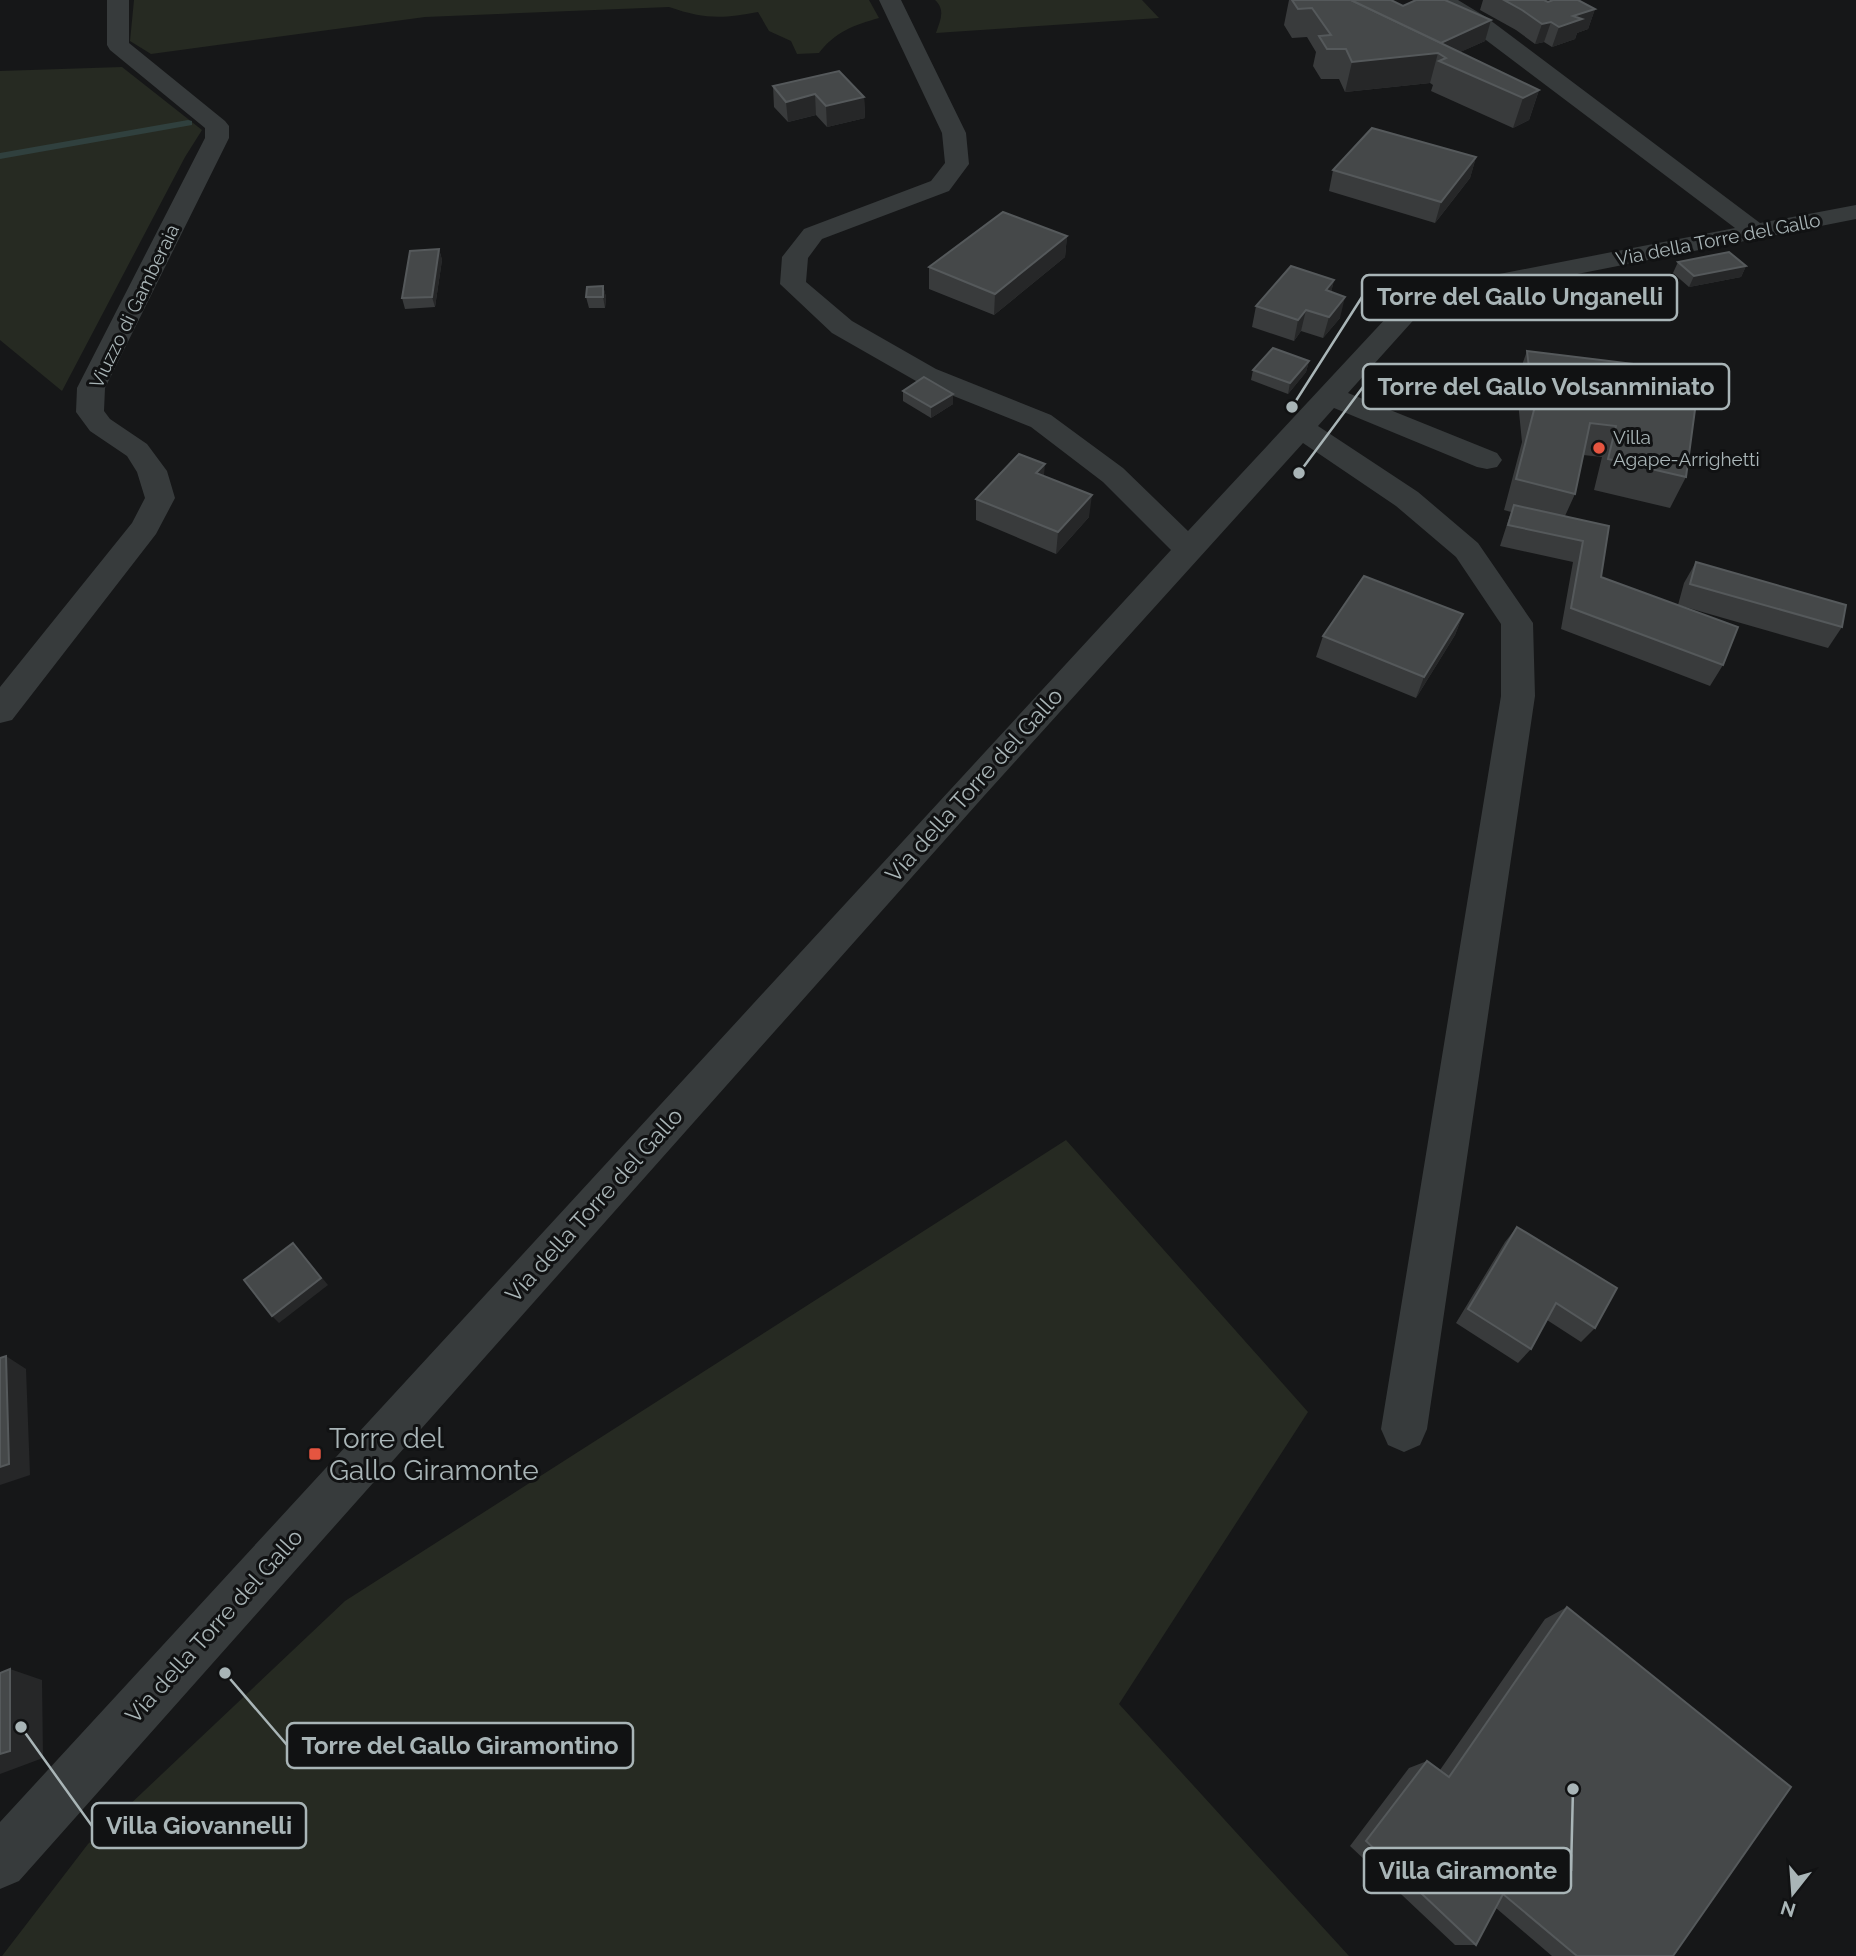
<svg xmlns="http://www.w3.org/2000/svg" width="1856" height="1956" font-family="Raleway,sans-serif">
<rect width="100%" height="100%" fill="#161718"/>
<g fill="#262a22">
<path d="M134 0H869L879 18C854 25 835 32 819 53L797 54 791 41 769 31 758 12C722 19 704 19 669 7L425 17 151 54 130 41Z"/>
<path d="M935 0H1142L1159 18 936 33C940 21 946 10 935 0Z"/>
<polygon points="122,67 202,130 185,157 62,391 0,340 0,71"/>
<polygon points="1066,1140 1308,1412 1119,1704 1349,1956 2,1956 88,1844 345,1601"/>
</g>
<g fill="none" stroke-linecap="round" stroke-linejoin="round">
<polygon fill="#30403e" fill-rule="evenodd" points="188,120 192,121 192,125 0,159 0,153"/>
<g fill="#373b3c" fill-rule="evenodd">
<polygon points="107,0 129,0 129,43 225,121 229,126 229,138 105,388 104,411 110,419 147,444 167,471 175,498 156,534 12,720 0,723 0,687 132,523 145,498 137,472 127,456 90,431 76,412 77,388 205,138 205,128 110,50 107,45"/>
<polygon points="879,0 901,0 966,133 969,164 949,191 822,239 808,258 806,282 852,321 936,369 1051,415 1123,468 1188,531 1401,302 1438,286 1735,228 1433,0 1458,0 1486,17 1760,223 1856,205 1856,219 1446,300 1419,314 1348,393 1497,453 1502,460 1497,467 1487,469 1477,467 1334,408 1318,426 1418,492 1478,543 1533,623 1535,696 1427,1429 1420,1445 1404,1452 1388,1445 1381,1429 1501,696 1501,624 1456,557 1396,506 1303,443 984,796 19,1881 0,1889 0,1822 1171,550 1103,482 1031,427 916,381 832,333 780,284 782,257 804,229 931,181 945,163 942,133"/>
</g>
</g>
<g fill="#393b3c">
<polygon points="1289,0 1391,0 1403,6 1491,20 1485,41 1460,52 1539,90 1529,120 1513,128 1431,91 1433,85 1430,83 1345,92 1339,79 1321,79 1313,66 1316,52 1307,37 1292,38 1284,25"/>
<polygon points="1483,0 1544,0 1548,2 1595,9 1588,29 1577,33 1575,39 1552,47 1544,42 1535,44 1516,30 1480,10"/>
<polygon points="773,86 864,97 865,118 827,127 816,115 788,122 774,107"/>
<polygon points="1476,157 1470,178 1435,223 1329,191 1333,170"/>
<polygon points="1067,236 1065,257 994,315 929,289 929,267"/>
<polygon points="439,249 442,260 435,307 405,309 402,298"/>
<polygon points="1678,262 1746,266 1741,277 1689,287 1673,273"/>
<polygon points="1334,280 1331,292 1340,318 1323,338 1301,331 1294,341 1252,327 1256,306"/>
<polygon points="603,286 606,297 605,308 589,308 586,297"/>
<polygon points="1527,351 1686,477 1670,508 1594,490 1602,457 1583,455 1575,494 1565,516 1609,526 1601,577 1723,665 1710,686 1561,629 1573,562 1500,546 1511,512 1504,510 1522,442 1516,382"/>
<polygon points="1309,361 1306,372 1288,394 1251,380 1253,370"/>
<polygon points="903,391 953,394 953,404 931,418 903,401"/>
<polygon points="1044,476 1089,517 1056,554 976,520 976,499"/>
<polygon points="1696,562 1842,627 1828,648 1678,605 1684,583"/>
<polygon points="1463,614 1455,635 1416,698 1316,657 1323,636"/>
<polygon points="1517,1227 1595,1328 1581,1342 1547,1320 1531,1349 1518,1363 1456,1323 1505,1242"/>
<polygon points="1567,1607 1673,1956 1552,1956 1496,1908 1476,1945 1455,1945 1350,1846 1409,1768 1427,1761 1440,1770 1545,1619"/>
</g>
<g fill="#262728">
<polygon points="1595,9 1588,29 1577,33 1575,39 1552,47 1559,27 1573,16"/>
<polygon points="1491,20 1485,41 1445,59 1446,58 1438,53 1430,83 1345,92 1352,62 1438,45"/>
<polygon points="1551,22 1544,42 1535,44 1542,24"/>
<polygon points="1539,90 1529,120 1513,128 1523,98"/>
<polygon points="815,94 816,115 788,122 786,102"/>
<polygon points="864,97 865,118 827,127 826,106"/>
<polygon points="1476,157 1470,178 1435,223 1441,202"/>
<polygon points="1067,236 1065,257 994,315 995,294"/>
<polygon points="439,249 442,260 435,307 432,297"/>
<polygon points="1746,266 1741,277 1689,287 1694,276"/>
<polygon points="1334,280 1329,301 1326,290"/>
<polygon points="603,286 606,297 605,308 603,297"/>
<polygon points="1345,297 1340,318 1323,338 1329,317"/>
<polygon points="1306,310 1301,331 1294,341 1298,320"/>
<polygon points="1309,361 1306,372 1288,394 1290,383"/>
<polygon points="953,394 953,404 931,418 931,407"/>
<polygon points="1045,464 1043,486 1036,473"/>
<polygon points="1092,495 1089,517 1056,554 1058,532"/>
<polygon points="1463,614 1455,635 1416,698 1424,677"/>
<polygon points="293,1243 328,1285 279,1323 272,1316"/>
<polygon points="6,1356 26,1369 30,1475 0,1485 0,1467"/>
<polygon points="10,1669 42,1680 43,1758 0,1774 0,1754"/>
</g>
<g fill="#454849" stroke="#55595b" stroke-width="2">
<polygon points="1292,0 1351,0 1539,90 1523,98 1439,61 1446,58 1438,53 1352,62 1346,49 1327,49 1319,36 1331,35 1312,8 1298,9"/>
<polygon points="1351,0 1391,0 1403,6 1416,0 1445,0 1491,20 1441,43"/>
<polygon points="1504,0 1544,0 1548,2 1553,0 1578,0 1595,9 1573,16 1582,19 1559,27 1551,22 1542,24 1522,10"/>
<polygon points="839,71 864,97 826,106 815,94 786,102 773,86"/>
<polygon points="1372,128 1476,157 1441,202 1333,170"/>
<polygon points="1003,212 1067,236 995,294 929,267"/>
<polygon points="439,249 432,297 402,298 410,251"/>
<polygon points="1729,252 1746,266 1694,276 1678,262"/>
<polygon points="1291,266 1334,280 1326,290 1345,297 1329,317 1306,310 1298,320 1256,306"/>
<polygon points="603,286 603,297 586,297 587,287"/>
<polygon points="1273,348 1309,361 1290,383 1253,370"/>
<polygon points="1527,351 1700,372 1686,477 1608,459 1616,426 1590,423 1575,494 1516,479 1534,410"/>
<polygon points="924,377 953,394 931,407 903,391"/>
<polygon points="1019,454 1045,464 1036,473 1092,495 1058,532 976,499"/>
<polygon points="1514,505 1609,526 1601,577 1738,627 1723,665 1571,608 1583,541 1508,525"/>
<polygon points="1696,562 1846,605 1842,627 1690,584"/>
<polygon points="1364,576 1463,614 1424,677 1323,636"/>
<polygon points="1517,1227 1617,1288 1595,1328 1556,1303 1531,1349 1468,1309"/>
<polygon points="293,1243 321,1278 272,1316 244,1280"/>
<polygon points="6,1356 9,1464 0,1467 0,1358"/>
<polygon points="1567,1607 1791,1787 1673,1956 1577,1956 1503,1894 1476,1945 1366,1841 1427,1761 1449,1777"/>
<polygon points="10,1669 10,1751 0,1754 0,1673"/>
</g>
<g fill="#e55540" stroke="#111213" stroke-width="2.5">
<circle cx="1599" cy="448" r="7"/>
<rect x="308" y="1447" width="14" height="14" rx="3.5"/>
</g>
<g text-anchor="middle" stroke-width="6" stroke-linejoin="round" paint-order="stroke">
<g font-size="19" fill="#a9b5b7" stroke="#111213">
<text transform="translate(1718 239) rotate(-11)" y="7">Via della Torre del Gallo</text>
<text transform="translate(134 306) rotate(-64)" y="7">Viuzzo di Gamberaia</text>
</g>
<g font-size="19" fill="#a9b5b7" stroke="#111213" text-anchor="start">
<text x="1613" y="444">Villa<tspan x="1613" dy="22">Agape-Arrighetti</tspan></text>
</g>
<g font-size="23" fill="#a9b5b7" stroke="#111213">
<text transform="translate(974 785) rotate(-48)" y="8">Via della Torre del Gallo</text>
<text transform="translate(594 1205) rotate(-48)" y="8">Via della Torre del Gallo</text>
<text transform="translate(214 1626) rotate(-48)" y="8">Via della Torre del Gallo</text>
</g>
<g font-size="28" fill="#a9b5b7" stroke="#111213" text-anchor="start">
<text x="329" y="1448">Torre del<tspan x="329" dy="32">Gallo Giramonte</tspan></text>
</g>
</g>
<path fill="none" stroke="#a9b5b7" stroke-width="2.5" d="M1292 407L1362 297M1299 473L1363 387M225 1673L287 1745M21 1727L92 1826M1573 1789L1571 1871"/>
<g fill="#a9b5b7" stroke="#111213" stroke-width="2.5">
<circle cx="1292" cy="407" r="7"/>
<circle cx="1299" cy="473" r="7"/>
<circle cx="225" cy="1673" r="7"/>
<circle cx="21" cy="1727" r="7"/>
<circle cx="1573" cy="1789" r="7"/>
</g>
<g fill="#111213" stroke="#a9b5b7" stroke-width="2.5">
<rect x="1362" y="275" width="315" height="45" rx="7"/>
<rect x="1363" y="364" width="366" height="45" rx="7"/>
<rect x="287" y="1723" width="346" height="45" rx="7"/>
<rect x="92" y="1803" width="214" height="45" rx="7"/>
<rect x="1364" y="1848" width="207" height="45" rx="7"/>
</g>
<g font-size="24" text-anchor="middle" font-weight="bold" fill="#a9b5b7">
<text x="1520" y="305">Torre del Gallo Unganelli</text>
<text x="1546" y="395">Torre del Gallo Volsanminiato</text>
<text x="460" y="1754">Torre del Gallo Giramontino</text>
<text x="199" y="1834">Villa Giovannelli</text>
<text x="1468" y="1879">Villa Giramonte</text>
</g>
<g transform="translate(1793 1893) rotate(197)" stroke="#111213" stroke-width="5" paint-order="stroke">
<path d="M0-5L12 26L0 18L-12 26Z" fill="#a9b5b7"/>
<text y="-10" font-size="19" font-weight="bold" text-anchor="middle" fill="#a9b5b7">N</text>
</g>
</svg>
